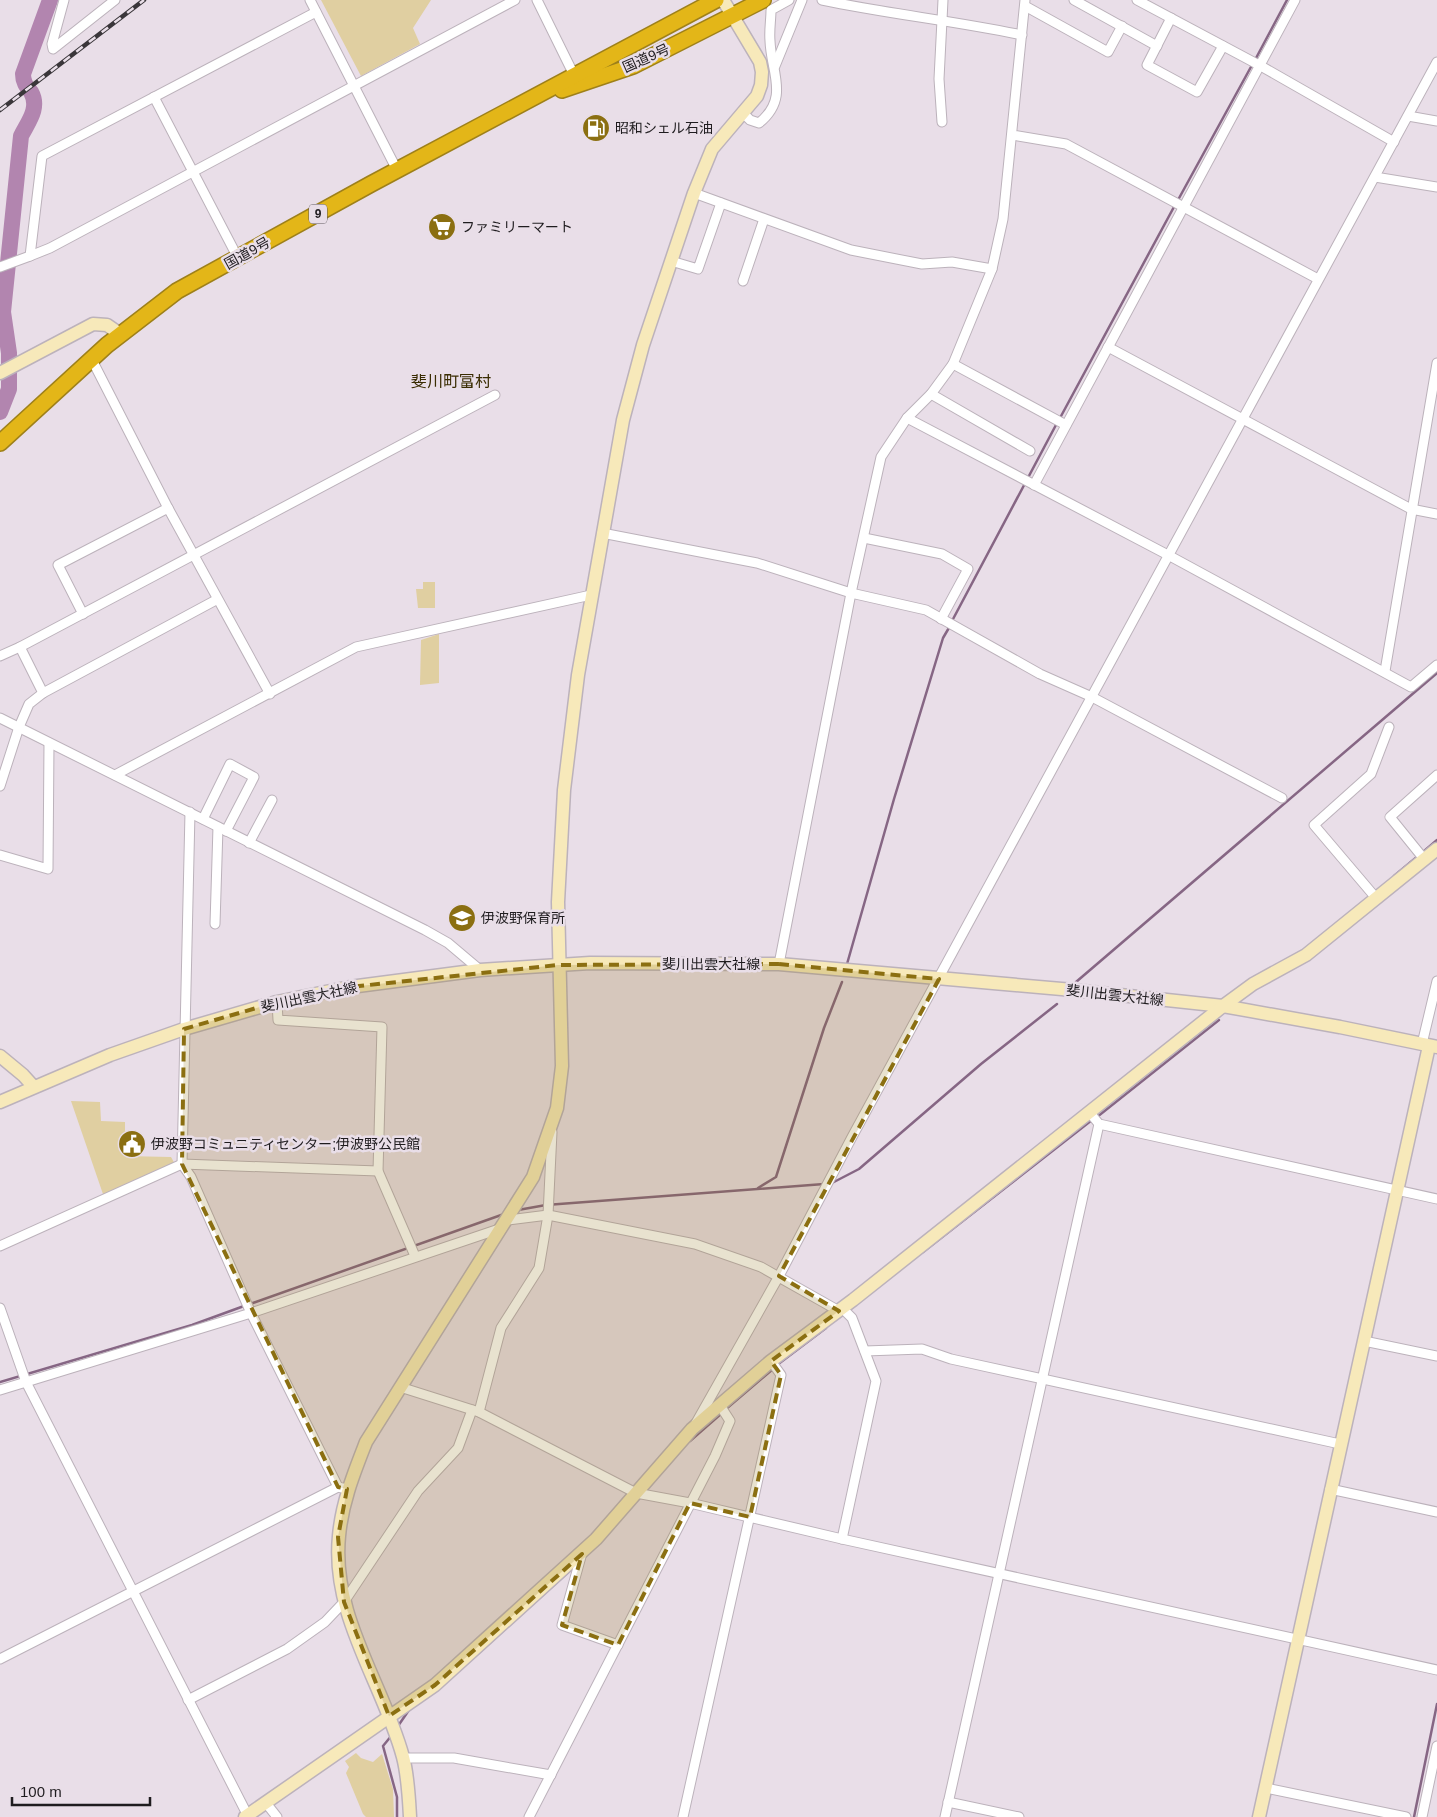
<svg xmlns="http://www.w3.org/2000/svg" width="1437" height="1817" font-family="Arial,'Noto Sans JP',sans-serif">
<rect width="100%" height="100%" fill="#e9dee8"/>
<g fill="#e0cfa1">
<polygon points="321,0 431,0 413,28 420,44 361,76"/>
<polygon points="423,582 435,582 435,608 418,608 416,589 423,589"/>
<polygon points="439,634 439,683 420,685 421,640"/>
<polygon points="71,1101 100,1102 101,1121 125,1122 125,1156 171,1157 176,1166 104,1197"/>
<polygon points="356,1753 361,1758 373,1762 382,1754 393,1789 394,1817 366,1817 363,1814 346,1773 349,1767 345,1761"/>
</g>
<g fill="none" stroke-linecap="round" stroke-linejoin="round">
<g stroke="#866684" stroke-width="2.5">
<polyline points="1255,60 1287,0"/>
<polyline points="1178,200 1252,65"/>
<polyline points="1060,418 1175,205"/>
<polyline points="952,621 1057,423"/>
<polyline points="1423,852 1437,840"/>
<polyline points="1394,876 1418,856"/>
<polyline points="847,964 894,799 943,638 950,626"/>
<polyline points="1076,982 1437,673"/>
<polyline points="1097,1117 1219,1020"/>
<polyline points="832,1183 859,1169 981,1064 1057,1004"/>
<polyline points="758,1188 776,1177 824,1028 842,982"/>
<polyline points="518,1210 546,1205 824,1184"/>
<polyline points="923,1252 1092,1120"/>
<polyline points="250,1304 504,1214"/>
<polyline points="777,1365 826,1328"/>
<polyline points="0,1382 192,1325 244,1306"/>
<polyline points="726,1409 773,1369"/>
<polyline points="690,1441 722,1413"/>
<polyline points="473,1658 575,1566"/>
<polyline points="398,1726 409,1710"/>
<polyline points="392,1735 383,1746 397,1797 397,1817"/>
<polyline points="1414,1817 1437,1704"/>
</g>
<path stroke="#b285af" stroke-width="16" d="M0 412 9 389V353L3 312 21 136C28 122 40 108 31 92 26 86 23 82 23 74L50 0"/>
<g stroke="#bcb2bb" stroke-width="11">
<g id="street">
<polyline points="64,0 52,44 53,49 115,0"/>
<polyline points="310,0 397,170"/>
<polyline points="537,0 574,75"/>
<path d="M822 0C889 14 956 21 1022 35"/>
<polyline points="1074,0 1157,46"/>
<polyline points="1137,0 1259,65 1394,142"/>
<polyline points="1025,6 1108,52 1122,26"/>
<polyline points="1171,18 1147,65 1197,92 1223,46"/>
<polyline points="775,66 802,0"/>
<polyline points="154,97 238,258"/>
<path d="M742 112 750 120 759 123C790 98 771 72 770 41 769 30 771 20 771 10L789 0"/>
<polyline points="1408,116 1437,121"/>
<polyline points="942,122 939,79 943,0"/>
<polyline points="1012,135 1066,144 1318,279"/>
<polyline points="1375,177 1437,187"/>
<polyline points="694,193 851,250 922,264 952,262 992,269"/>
<polyline points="30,256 50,248 515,0"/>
<polyline points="671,261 698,269 721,203"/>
<polyline points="0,267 30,256 42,156 316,12"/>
<polyline points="743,281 764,219"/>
<polyline points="1108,347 1411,509 1437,514"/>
<polyline points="91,358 168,508"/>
<polyline points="953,364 1066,425"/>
<polyline points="931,394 1030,451"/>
<polyline points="907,418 1168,555 1411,687 1437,665"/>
<polyline points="1034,485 1295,0"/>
<polyline points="602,533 757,563 851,593 926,610 1040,674 1092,697 1282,798"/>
<polyline points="864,538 942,554 968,569 941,619"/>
<polyline points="83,614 58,565 168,508 270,694"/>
<polyline points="0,656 20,647"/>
<polyline points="1385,671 1437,363"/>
<polyline points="43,693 20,647 495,395"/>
<polyline points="0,718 425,930 448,943 480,970"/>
<polyline points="115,775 356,647 591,595"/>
<polyline points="0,786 19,727 29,704 43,693 216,600"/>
<polyline points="190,812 182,1164 191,1177 251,1313 338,1487 347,1489"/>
<polyline points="203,819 230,764 254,777 226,831"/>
<polyline points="249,843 272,800"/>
<polyline points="0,855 48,869 49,743"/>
<polyline points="1424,859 1390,817 1437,775"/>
<polyline points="1376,898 1314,825 1371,774 1389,727"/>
<polyline points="215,924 218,827"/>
<polyline points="779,964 851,593 881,457 907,418 931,394 953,364 992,269 1003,219 1025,0"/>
<polyline points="277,1002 278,1020 382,1027 378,1171 415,1256"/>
<polyline points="1422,1044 1437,981"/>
<polyline points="1090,1113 1099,1124 1437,1199"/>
<polyline points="508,1220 548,1215 695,1244 761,1267 839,1311"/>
<polyline points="0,1246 182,1164 378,1171"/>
<polyline points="0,1308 26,1382 248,1816"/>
<polyline points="842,1308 852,1318 876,1381 842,1539"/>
<polyline points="1364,1341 1437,1356"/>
<polyline points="865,1351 922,1349 951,1359 1340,1444"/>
<polyline points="400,1387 479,1412 636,1493 690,1503 842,1539 1437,1670"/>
<polyline points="0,1390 251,1313 502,1228"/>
<polyline points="479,1412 501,1328 539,1268 548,1215 552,1132"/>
<polyline points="696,1423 779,1276 852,1137 1437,62"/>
<polyline points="1330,1489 1437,1512"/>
<polyline points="582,1553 562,1625 618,1645"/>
<polyline points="0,1659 338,1487"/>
<polyline points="188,1700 287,1649 325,1622 344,1602 418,1491 458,1448 472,1410"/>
<polyline points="403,1758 454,1758 551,1775"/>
<polyline points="1266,1788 1406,1817"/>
<polyline points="948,1802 1019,1817"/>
<polyline points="266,1803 277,1817"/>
<polyline points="529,1817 715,1456 730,1421 721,1407"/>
<polyline points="683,1817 781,1375 771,1361"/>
<polyline points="945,1817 1099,1124"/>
<polyline points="1422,1817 1437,1746"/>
</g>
</g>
<g stroke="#bcb2bb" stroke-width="15">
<g id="secondary">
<polyline points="0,373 93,324 107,325 120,334"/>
<polyline points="0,1056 23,1075 33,1086"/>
<polyline points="0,1102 110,1055 184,1029 277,1002 350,987 480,970 590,963 779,964 1073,990 1223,1006 1340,1027 1437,1047"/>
<polyline points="245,1817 435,1685 596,1539 692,1429 771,1361 853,1300 1223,1006 1253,984 1306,955 1437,849"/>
<path d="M410 1817C409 1798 408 1776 403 1757 383 1683 331 1616 339 1536 342 1502 354 1473 366 1442L533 1177 557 1108 562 1066 558 902 564 790 578 675 623 420 643 345 694 193 712 149 757 96 761 85 762 72 760 62 723 0"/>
<polyline points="1259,1817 1429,1046"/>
</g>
</g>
<g stroke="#9e801a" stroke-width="18">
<g id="highway">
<polyline points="562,90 633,66 763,0"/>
<polyline points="0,443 107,345 177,291 371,184 716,0"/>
</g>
</g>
<use href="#street" stroke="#fff" stroke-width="9"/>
<use href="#secondary" stroke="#f7e9ba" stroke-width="12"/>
<use href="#highway" stroke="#e3b618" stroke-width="15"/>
<g stroke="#3a363a" stroke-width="4.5">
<polyline id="rail" points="0,110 144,0"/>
</g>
<use href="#rail" stroke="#e9dee8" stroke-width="2.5" stroke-dasharray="8" stroke-linecap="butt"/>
</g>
<path fill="#8b6f11" fill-opacity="0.2" stroke="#8b6f11" stroke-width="4" stroke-dasharray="10 6" stroke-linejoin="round" d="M779 964 939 979 779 1276 839 1311 771 1361 781 1375 750 1517 690 1503 618 1645 562 1625 582 1554 435 1685 389 1716 344 1602 338 1537 347 1489 338 1487 182 1164 184 1029 277 1002 350 987 558 965Z"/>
<defs>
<g id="fuel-disc" transform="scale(1.4375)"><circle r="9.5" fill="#8b6f11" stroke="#e9dee8"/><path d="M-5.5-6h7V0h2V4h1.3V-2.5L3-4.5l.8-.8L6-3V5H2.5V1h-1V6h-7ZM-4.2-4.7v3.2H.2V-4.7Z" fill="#fff"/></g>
<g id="supermarket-disc" transform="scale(1.4375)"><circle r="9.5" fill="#8b6f11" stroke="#e9dee8"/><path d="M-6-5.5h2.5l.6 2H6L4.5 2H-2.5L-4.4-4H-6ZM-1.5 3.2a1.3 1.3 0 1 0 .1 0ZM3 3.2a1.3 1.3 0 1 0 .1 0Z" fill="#fff"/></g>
<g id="school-disc" transform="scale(1.4375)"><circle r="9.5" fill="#8b6f11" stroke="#e9dee8"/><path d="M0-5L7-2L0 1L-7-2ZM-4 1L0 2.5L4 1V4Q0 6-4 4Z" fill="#fff"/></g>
<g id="civic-disc" transform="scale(1.4375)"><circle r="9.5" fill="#8b6f11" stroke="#e9dee8"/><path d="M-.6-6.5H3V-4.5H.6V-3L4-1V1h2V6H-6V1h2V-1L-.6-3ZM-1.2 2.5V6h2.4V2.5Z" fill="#fff"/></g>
</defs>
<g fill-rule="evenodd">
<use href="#fuel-disc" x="596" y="128"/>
<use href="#supermarket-disc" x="442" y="227"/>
<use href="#school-disc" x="462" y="918"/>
<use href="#civic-disc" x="132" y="1144"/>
</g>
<g text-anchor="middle" stroke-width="5" stroke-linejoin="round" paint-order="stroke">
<rect fill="#e9dee8" stroke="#5c565b" stroke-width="1" x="309" y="204.5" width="18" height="19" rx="4"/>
<g font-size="12" font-weight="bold" fill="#1f1c1f">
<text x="318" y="218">9</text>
</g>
<g font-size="14" fill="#1f1c1f" stroke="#e9dee8">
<text transform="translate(646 58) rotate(-24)" y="5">国道9号</text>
<text transform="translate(247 253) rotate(-29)" y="5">国道9号</text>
<text x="711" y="969">斐川出雲大社線</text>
<text transform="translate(1115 995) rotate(6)" y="5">斐川出雲大社線</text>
<text transform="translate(309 997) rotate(-12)" y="5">斐川出雲大社線</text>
</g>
<g font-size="14" fill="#1f1c1f" stroke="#e9dee8" text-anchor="start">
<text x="615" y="133">昭和シェル石油</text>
<text x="461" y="232">ファミリーマート</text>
<text x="481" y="923">伊波野保育所</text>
<text x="151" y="1149">伊波野コミュニティセンター;伊波野公民館</text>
</g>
<g font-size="16" fill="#3a2c02" stroke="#e9dee8">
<text x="451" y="387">斐川町富村</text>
</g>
</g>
<path d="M12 1797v8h138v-8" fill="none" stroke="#1f1c1f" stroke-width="2.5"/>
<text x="20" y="1797" font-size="15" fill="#1f1c1f" stroke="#e9dee8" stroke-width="4" paint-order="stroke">100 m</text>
</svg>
